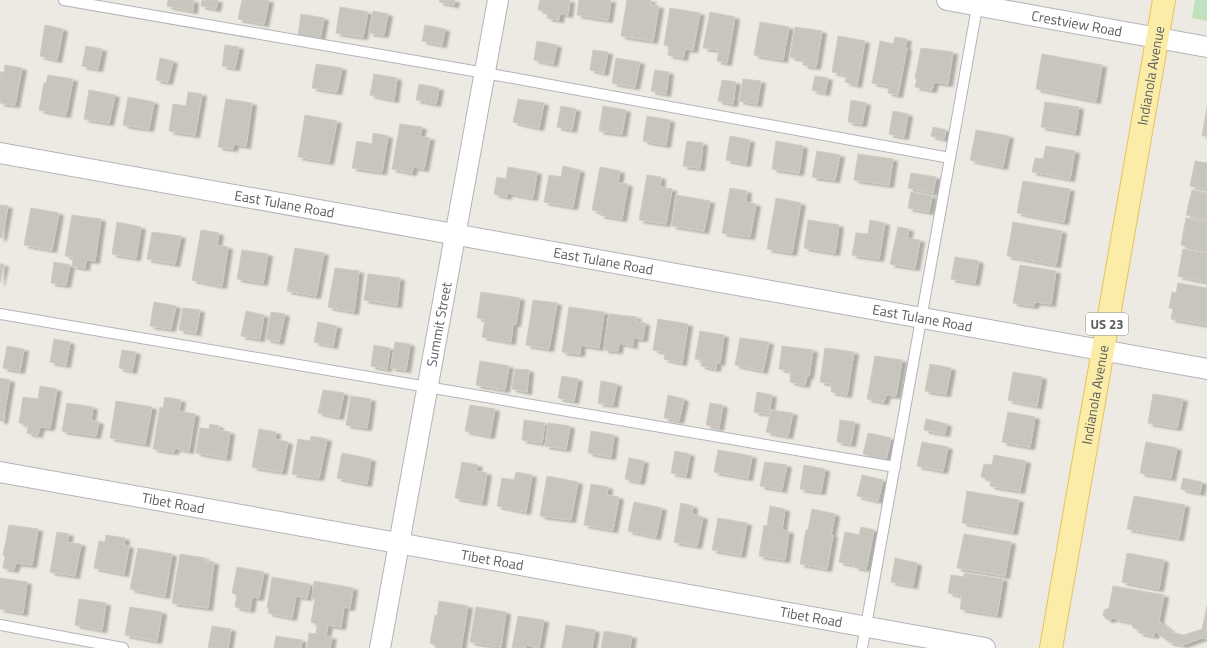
<svg xmlns="http://www.w3.org/2000/svg" width="1207" height="648" font-family="'Titillium Web',sans-serif">
<defs>
<filter id="shadow"><feDropShadow dx="4.5" dy="2.5" stdDeviation="1" flood-color="#0004"/></filter>
</defs>
<rect width="100%" height="100%" fill="#eceae2"/>
<polygon fill="#bfe3bf" points="1195,0 1207,0 1207,21 1192,18"/>
<g fill="#c8c5bf" stroke="#d1cbc0" filter="url(#shadow)">
<polygon points="168,0 194,0 193,11 167,6"/>
<polygon points="202,0 218,0 216,9 201,6"/>
<polygon points="242,0 269,0 264,24 238,19"/>
<polygon points="440,0 439,0 455,0 454,5 439,2"/>
<polygon points="540,0 570,0 568,15 560,13 559,20 547,18 548,11 538,10"/>
<polygon points="579,0 611,0 608,20 577,15"/>
<polygon points="627,0 651,0 650,5 659,6 653,41 621,36"/>
<polygon points="340,7 368,12 363,37 336,33"/>
<polygon points="670,8 700,13 693,50 685,49 683,58 668,55 669,46 664,45"/>
<polygon points="373,11 388,14 384,35 369,33"/>
<polygon points="710,12 735,17 727,63 717,61 719,50 703,48"/>
<polygon points="301,14 324,18 320,39 298,35"/>
<polygon points="760,22 789,27 783,60 754,55"/>
<polygon points="45,25 63,29 57,60 40,56"/>
<polygon points="425,25 445,29 442,45 422,41"/>
<polygon points="795,27 822,31 816,67 803,65 804,59 790,57"/>
<polygon points="838,36 865,41 857,85 845,82 847,75 832,72"/>
<polygon points="895,37 907,39 905,48 907,48 898,95 888,93 889,86 872,83 880,41 893,44"/>
<polygon points="537,41 557,45 553,64 534,60"/>
<polygon points="225,45 239,47 235,68 222,66"/>
<polygon points="86,46 102,49 98,69 82,66"/>
<polygon points="921,48 953,52 948,84 934,82 932,90 915,87 917,79 915,78"/>
<polygon points="593,50 608,52 604,73 590,70"/>
<polygon points="1042,54 1102,65 1096,101 1036,89"/>
<polygon points="160,58 173,61 168,82 156,80"/>
<polygon points="616,58 640,62 635,87 612,83"/>
<polygon points="316,64 342,68 337,92 312,88"/>
<polygon points="5,65 22,68 15,105 0,103 0,72 4,72"/>
<polygon points="655,70 669,72 666,94 651,91"/>
<polygon points="374,74 397,78 394,100 370,95"/>
<polygon points="48,75 73,79 66,115 39,110 44,83 46,83"/>
<polygon points="815,76 828,78 825,93 812,90"/>
<polygon points="743,79 761,81 757,104 739,101"/>
<polygon points="722,80 736,82 733,104 718,101"/>
<polygon points="419,84 439,88 436,104 416,100"/>
<polygon points="89,90 115,95 109,123 84,119"/>
<polygon points="188,92 202,94 195,135 169,131 173,104 186,106"/>
<polygon points="128,97 154,102 149,129 123,125"/>
<polygon points="226,99 252,103 246,146 234,144 233,149 218,147"/>
<polygon points="518,99 544,103 539,128 513,122"/>
<polygon points="851,100 866,103 862,124 848,122"/>
<polygon points="1045,102 1079,107 1075,133 1041,127"/>
<polygon points="561,106 576,109 572,130 557,127"/>
<polygon points="603,106 626,110 622,134 599,131"/>
<polygon points="1207,107 1207,136 1202,136"/>
<polygon points="893,111 908,114 904,137 889,134"/>
<polygon points="305,115 337,121 329,162 298,157"/>
<polygon points="647,116 670,120 666,145 643,141"/>
<polygon points="400,124 422,127 420,136 430,138 424,169 413,167 412,173 392,169"/>
<polygon points="933,127 946,130 944,139 931,136"/>
<polygon points="976,130 1009,136 1003,167 970,160"/>
<polygon points="373,133 388,136 382,172 352,168 357,141 372,144"/>
<polygon points="730,136 750,140 746,164 726,160"/>
<polygon points="687,141 703,143 700,168 683,166"/>
<polygon points="776,141 803,146 799,173 772,169"/>
<polygon points="1046,146 1075,151 1070,179 1032,172 1035,158 1043,159"/>
<polygon points="817,151 840,155 835,180 812,177"/>
<polygon points="858,154 893,159 889,185 854,180"/>
<polygon points="1195,161 1207,163 1207,189 1190,186"/>
<polygon points="563,166 580,170 573,207 544,202 549,175 561,177"/>
<polygon points="508,167 537,172 533,198 507,193 507,197 494,194 497,177 506,179"/>
<polygon points="600,167 620,171 618,183 628,184 622,219 600,215 601,212 592,210"/>
<polygon points="911,173 936,177 933,193 908,188"/>
<polygon points="647,175 661,177 660,187 672,189 666,224 639,220"/>
<polygon points="1023,181 1070,189 1064,222 1017,213"/>
<polygon points="730,188 747,191 746,202 756,204 750,237 722,233"/>
<polygon points="1192,190 1207,193 1207,220 1186,215"/>
<polygon points="911,192 932,196 929,212 908,208"/>
<polygon points="676,195 710,201 704,231 672,226"/>
<polygon points="776,198 801,203 792,253 767,249"/>
<polygon points="0,205 8,206 2,238 0,238"/>
<polygon points="31,208 59,213 52,250 24,245"/>
<polygon points="72,215 101,219 95,261 86,260 85,268 72,266 73,257 65,256"/>
<polygon points="1186,218 1207,222 1207,250 1181,245"/>
<polygon points="808,220 839,225 835,253 804,248"/>
<polygon points="870,220 885,223 879,259 852,255 856,233 868,234"/>
<polygon points="117,222 141,227 136,258 112,254"/>
<polygon points="1013,222 1062,231 1056,265 1007,256"/>
<polygon points="898,227 909,229 907,238 920,240 915,268 890,264"/>
<polygon points="201,230 219,233 217,245 228,247 222,286 192,280"/>
<polygon points="152,232 181,236 175,264 147,259"/>
<polygon points="295,248 324,253 316,296 287,291"/>
<polygon points="1183,249 1207,253 1207,282 1178,276"/>
<polygon points="242,250 268,254 263,283 237,279"/>
<polygon points="955,257 979,261 975,283 951,279"/>
<polygon points="54,262 70,265 66,285 51,283"/>
<polygon points="0,264 4,264 0,283"/>
<polygon points="1020,265 1056,271 1051,304 1035,302 1034,306 1013,303"/>
<polygon points="335,268 359,271 354,312 328,307"/>
<polygon points="368,274 400,278 397,305 364,300"/>
<polygon points="1178,283 1207,288 1207,325 1171,319 1173,309 1169,308 1172,292 1176,293"/>
<polygon points="481,292 520,298 516,324 513,324 511,342 482,337 485,319 477,318"/>
<polygon points="533,300 557,303 549,349 526,345"/>
<polygon points="154,302 176,306 171,329 150,326"/>
<polygon points="569,307 604,312 599,348 581,345 580,354 562,352"/>
<polygon points="183,308 200,310 196,333 179,330"/>
<polygon points="246,311 264,315 260,339 241,336"/>
<polygon points="271,312 285,314 279,342 266,339"/>
<polygon points="609,314 637,317 636,321 645,323 643,339 633,338 633,346 619,343 618,351 604,350"/>
<polygon points="658,319 688,324 682,363 664,359 665,352 653,350"/>
<polygon points="318,322 337,326 333,346 314,342"/>
<polygon points="700,331 724,335 720,363 717,362 716,369 701,366 702,360 695,359"/>
<polygon points="740,338 769,342 763,371 735,365"/>
<polygon points="54,339 70,342 66,365 50,362"/>
<polygon points="395,342 410,344 406,370 391,368"/>
<polygon points="374,345 390,348 387,369 371,366"/>
<polygon points="7,346 24,349 20,371 3,368"/>
<polygon points="782,346 813,350 809,376 807,376 805,385 790,382 791,371 779,369"/>
<polygon points="825,348 854,352 847,395 831,392 832,384 820,382"/>
<polygon points="122,350 136,352 132,371 119,368"/>
<polygon points="875,356 902,360 896,396 886,395 884,402 867,399"/>
<polygon points="480,361 509,366 505,390 476,385"/>
<polygon points="930,364 951,368 946,394 925,391"/>
<polygon points="515,369 529,370 527,392 512,389"/>
<polygon points="1013,372 1042,377 1037,406 1008,400"/>
<polygon points="562,376 578,379 574,401 558,398"/>
<polygon points="0,378 10,380 3,421 0,421"/>
<polygon points="601,381 617,384 613,405 598,403"/>
<polygon points="40,386 57,389 50,428 40,427 38,435 27,433 28,424 19,423 23,397 38,399"/>
<polygon points="323,390 344,393 339,417 318,413"/>
<polygon points="757,392 772,395 769,414 754,412"/>
<polygon points="1153,394 1183,399 1177,428 1148,423"/>
<polygon points="668,395 684,399 679,421 664,418"/>
<polygon points="351,396 371,399 367,428 346,425"/>
<polygon points="165,397 181,400 179,411 195,414 189,451 175,448 174,452 153,449 160,407 163,408"/>
<polygon points="116,401 152,407 145,444 110,438"/>
<polygon points="67,403 93,407 91,420 99,422 96,436 62,431"/>
<polygon points="710,403 723,405 719,428 706,425"/>
<polygon points="470,405 495,409 490,436 465,431"/>
<polygon points="771,410 793,413 788,436 766,432"/>
<polygon points="1008,412 1035,417 1030,447 1002,442"/>
<polygon points="926,419 947,424 945,434 924,430"/>
<polygon points="524,420 545,423 542,443 522,440"/>
<polygon points="840,420 855,422 851,444 837,442"/>
<polygon points="548,423 570,426 566,449 545,446"/>
<polygon points="210,424 219,426 218,430 230,432 226,458 196,453 200,428 209,429"/>
<polygon points="259,429 276,432 275,439 288,442 282,472 252,467"/>
<polygon points="591,431 614,435 611,457 588,453"/>
<polygon points="868,433 891,438 886,460 863,454"/>
<polygon points="311,436 327,439 319,478 292,474 298,439 310,441"/>
<polygon points="922,442 948,447 943,471 917,466"/>
<polygon points="1146,442 1177,448 1171,478 1140,473"/>
<polygon points="718,450 752,456 748,478 714,472"/>
<polygon points="675,451 690,454 686,476 671,473"/>
<polygon points="342,453 371,459 367,484 337,478"/>
<polygon points="994,455 1026,461 1020,491 990,486 991,479 981,477 984,464 992,465"/>
<polygon points="629,458 644,461 640,482 625,479"/>
<polygon points="462,462 478,465 476,471 487,473 482,503 455,498"/>
<polygon points="765,462 787,465 782,490 760,486"/>
<polygon points="804,465 825,469 821,492 800,489"/>
<polygon points="516,472 532,475 526,512 497,506 502,478 514,480"/>
<polygon points="862,475 883,480 878,501 857,496"/>
<polygon points="547,476 578,482 571,520 540,516"/>
<polygon points="1183,478 1202,482 1200,493 1181,489"/>
<polygon points="591,484 608,487 607,495 619,497 613,530 584,525"/>
<polygon points="967,491 1019,500 1013,532 962,523"/>
<polygon points="1134,496 1185,505 1179,538 1127,529"/>
<polygon points="634,502 662,508 656,537 628,531"/>
<polygon points="681,503 693,506 692,514 703,517 697,546 674,542"/>
<polygon points="770,506 785,509 782,530 789,531 785,560 759,556 764,525 767,526"/>
<polygon points="812,509 835,514 831,535 833,535 827,569 800,564 806,530 808,530"/>
<polygon points="718,518 747,523 741,555 712,550"/>
<polygon points="9,525 38,529 32,565 16,563 14,570 3,568 5,556 3,555"/>
<polygon points="861,527 874,530 866,569 854,567 855,565 839,562 845,532 859,535"/>
<polygon points="57,532 69,534 67,542 81,544 75,576 50,572"/>
<polygon points="964,534 1011,542 1005,576 957,568"/>
<polygon points="106,535 125,538 124,545 129,546 124,574 94,568 99,541 105,542"/>
<polygon points="138,548 172,554 165,596 130,589"/>
<polygon points="1127,553 1164,560 1159,589 1122,582"/>
<polygon points="180,554 205,558 204,561 214,562 208,608 172,603"/>
<polygon points="895,558 917,563 913,586 891,582"/>
<polygon points="237,567 264,572 259,598 252,597 250,610 235,607 237,595 232,593"/>
<polygon points="964,573 1003,579 997,615 960,609 962,596 948,593 951,575 964,577"/>
<polygon points="272,577 310,584 307,598 296,596 292,618 268,613 269,608 267,608"/>
<polygon points="0,578 27,582 23,613 0,609"/>
<polygon points="314,581 353,588 350,608 344,607 341,627 328,625 326,636 332,637 330,648 307,648 309,633 316,634 317,624 311,622 315,599 312,599"/>
<polygon points="1113,586 1164,595 1159,621 1173,633 1184,635 1202,629 1207,606 1207,639 1202,638 1183,645 1169,642 1155,631 1154,636 1139,633 1139,629 1133,628 1131,622 1115,619 1115,617 1110,620 1106,619 1103,615 1104,610 1109,608"/>
<polygon points="79,599 106,603 102,630 75,625"/>
<polygon points="439,601 468,606 461,648 436,648 436,645 430,643 435,615 437,616"/>
<polygon points="130,607 162,612 157,641 125,635"/>
<polygon points="476,607 506,612 501,647 470,642"/>
<polygon points="518,616 544,620 539,648 527,645 526,648 512,648"/>
<polygon points="566,625 595,630 592,648 562,648"/>
<polygon points="212,626 231,629 228,648 208,648"/>
<polygon points="604,631 632,636 630,648 601,648"/>
<polygon points="276,636 302,640 301,648 274,648"/>
</g>
<g fill="none" stroke-linecap="round" stroke-linejoin="round">
<g stroke="#b2b4b9" stroke-width="12">
<g id="lane">
<polyline points="64,0 485,73 950,158"/>
<polyline points="0,314 895,467"/>
<polyline points="0,625 123,648"/>
<polyline points="862,648 978,2"/>
</g>
</g>
<g stroke="#b2b4b9" stroke-width="22">
<g id="street">
<path id="s1" d="M947 0 1207 47"/>
<path id="s2" d="M0 153 1207 369"/>
<path id="s3" d="M0 472 985 648"/>
<path id="s4" d="M380 648 498 0"/>
</g>
</g>
<g stroke="#eac15d" stroke-width="24">
<g id="primary">
<path id="s5" d="M1051 648 1164 0"/>
</g>
</g>
<use href="#lane" stroke="#fff" stroke-width="10"/>
<use href="#street" stroke="#fff" stroke-width="20"/>
<use href="#primary" stroke="#fbeda8" stroke-width="22"/>
</g>
<g text-anchor="middle" stroke-width="4" stroke-linejoin="round" paint-order="stroke">
<rect fill="#fff" stroke="#8c8e91" stroke-width="1" x="1086" y="313" width="42" height="22" rx="3"/>
<g font-size="13" font-weight="bold" fill="#5a5e62">
<text x="1107" y="329">US 23</text>
</g>
<g font-size="14" fill="#5a5e62" stroke="#fff">
<text dy="5" stroke="none"><textPath href="#s1" startOffset="132">Crestview Road</textPath></text>
<text dy="5" stroke="none"><textPath href="#s5" startOffset="581">Indianola Avenue</textPath></text>
<text dy="5" stroke="none"><textPath href="#s2" startOffset="289">East Tulane Road</textPath></text>
<text dy="5" stroke="none"><textPath href="#s2" startOffset="613">East Tulane Road</textPath></text>
<text dy="5" stroke="none"><textPath href="#s2" startOffset="937">East Tulane Road</textPath></text>
<text dy="5" stroke="none"><textPath href="#s4" startOffset="329">Summit Street</textPath></text>
<text dy="5" stroke="none"><textPath href="#s5" startOffset="257">Indianola Avenue</textPath></text>
<text dy="5" stroke="none"><textPath href="#s3" startOffset="176">Tibet Road</textPath></text>
<text dy="5" stroke="none"><textPath href="#s3" startOffset="500">Tibet Road</textPath></text>
<text dy="5" stroke="none"><textPath href="#s3" startOffset="824">Tibet Road</textPath></text>
</g>
</g>
</svg>
